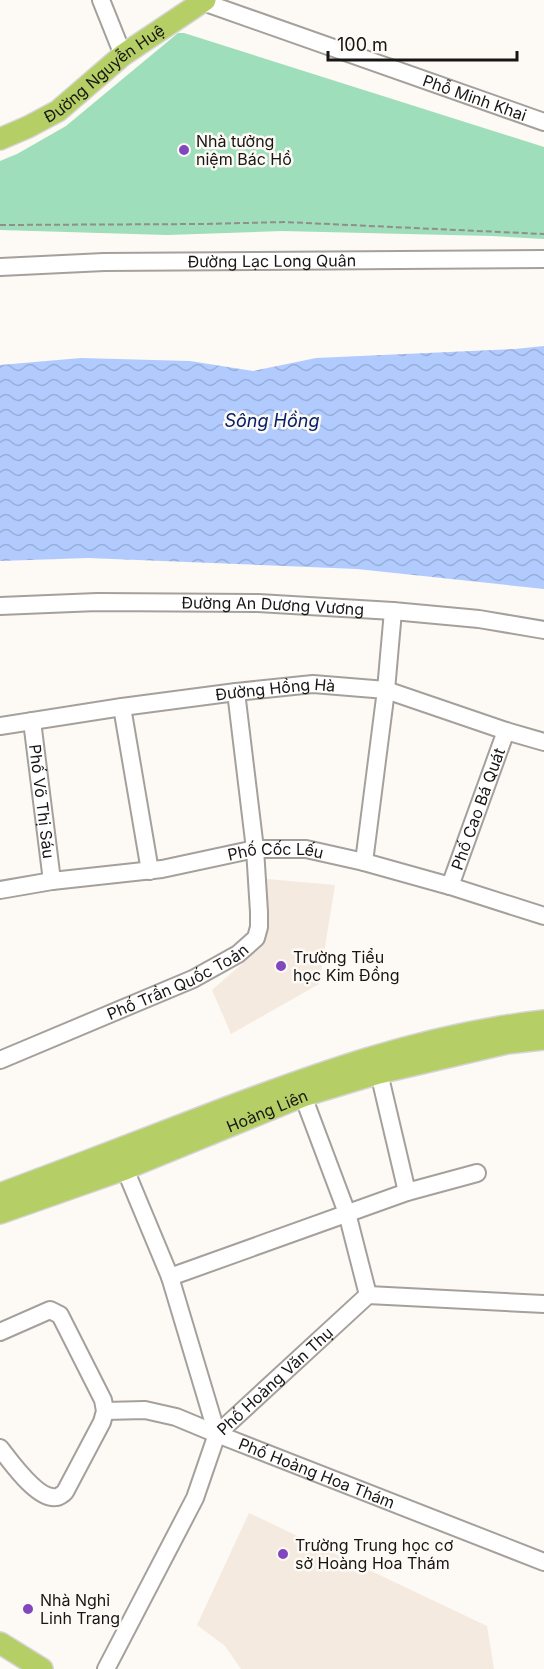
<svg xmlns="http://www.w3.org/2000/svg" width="544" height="1669" font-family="Inter,sans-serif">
<defs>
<pattern id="water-waves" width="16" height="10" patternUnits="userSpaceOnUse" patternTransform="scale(1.5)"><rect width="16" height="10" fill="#b1cbff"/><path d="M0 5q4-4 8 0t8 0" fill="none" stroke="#98aeda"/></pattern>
</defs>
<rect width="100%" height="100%" fill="#fdf9f4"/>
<g fill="#f4eae0">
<polygon points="267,879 335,885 319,984 231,1034 212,990 260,948"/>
<polygon points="249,1513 487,1626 494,1669 241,1669 225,1646 197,1625"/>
</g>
<polygon fill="#9edebb" points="178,33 184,33 544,147 544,239 491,236 282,231 167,235 0,230 0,161 17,154 66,126"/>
<polygon fill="url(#water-waves)" points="544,346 544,589 357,569 88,558 0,561 0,365 81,358 190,361 253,371 316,358 515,349"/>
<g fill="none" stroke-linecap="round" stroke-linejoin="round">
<g stroke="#a5a09c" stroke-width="20">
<g id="minor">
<polyline points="101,0 123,55"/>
<path id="s1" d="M203 2 544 122"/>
<path id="s2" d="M0 267 104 262 544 259"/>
<path id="s3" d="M0 606 97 602 258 603 393 611 479 619 544 630"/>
<polyline points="122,707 150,871"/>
<path id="s4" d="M32 721 52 881"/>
<path id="s5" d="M0 726 122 707 236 692 313 684 386 690 506 731 544 742"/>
<polyline points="364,862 386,690 393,611"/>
<path id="s6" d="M450 886 506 731"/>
<path id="s7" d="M0 890 52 881 162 869 255 849H306L364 862 450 886 544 916"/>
<path id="s8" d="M0 1060 193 979 238 954 256 938 259 927V912L255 849 236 692"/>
<polyline points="379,1073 407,1192"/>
<polyline points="303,1096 347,1213 368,1295"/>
<path id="s9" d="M125 1169 170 1277 217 1434 544 1562"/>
<polyline points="170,1277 407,1192 477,1173"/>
<path d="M0 1332 50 1310 60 1315 103 1400 105 1411 102 1422 65 1492C65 1493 58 1497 57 1497 38 1501 11 1462 0 1448"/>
<polyline points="105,1411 145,1410 176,1417 217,1434"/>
<path id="s10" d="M106 1669 195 1498 217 1434 368 1295 544 1304"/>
</g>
</g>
<g stroke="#d5d5d5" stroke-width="24">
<g id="major">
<path id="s11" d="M0 139 28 127 58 111 123 55 205 0"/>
<path d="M0 1194C67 1169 133 1144 200 1118 312 1075 424 1034 544 1021"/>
<path id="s12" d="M0 1213 125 1169 303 1096 379 1073 507 1043 544 1039"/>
<polyline points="0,1643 42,1669"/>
</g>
</g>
<polyline stroke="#918e8b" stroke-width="2" stroke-dasharray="6 3" stroke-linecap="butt" points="0,225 204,224 285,222 544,234"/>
<use href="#minor" stroke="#fff" stroke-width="16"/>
<use href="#major" stroke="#b5cf66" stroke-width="21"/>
</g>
<g fill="#8147bd" stroke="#fdf9f4" stroke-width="2">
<circle cx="184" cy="150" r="6"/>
<circle cx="281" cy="966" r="6"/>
<circle cx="283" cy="1554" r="6"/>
<circle cx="28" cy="1609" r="6"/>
</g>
<g text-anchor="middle" stroke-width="5" stroke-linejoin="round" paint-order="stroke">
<g font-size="16" fill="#181615" stroke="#fdf9f4">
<text dy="6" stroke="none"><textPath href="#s11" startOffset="124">Đường Nguyễn Huệ</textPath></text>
<text dy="6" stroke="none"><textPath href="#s1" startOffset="288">Phỗ Minh Khai</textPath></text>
<text dy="6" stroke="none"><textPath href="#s2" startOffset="272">Đường Lạc Long Quân</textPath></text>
<text dy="6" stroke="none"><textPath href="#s3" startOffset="273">Đường An Dương Vương</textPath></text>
<text dy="6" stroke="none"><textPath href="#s5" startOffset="278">Đường Hồng Hà</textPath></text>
<text dy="6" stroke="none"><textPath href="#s4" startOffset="81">Phố Võ Thị Sáu</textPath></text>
<text dy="6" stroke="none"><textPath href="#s6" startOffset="82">Phố Cao Bá Quát</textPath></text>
<text dy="6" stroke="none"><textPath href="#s7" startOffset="279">Phố Cốc Lếu</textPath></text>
<text dy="6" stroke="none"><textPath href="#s8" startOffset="194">Phố Trần Quốc Toản</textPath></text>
<text dy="6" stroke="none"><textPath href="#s12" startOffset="286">Hoàng Liên</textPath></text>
<text dy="6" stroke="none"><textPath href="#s10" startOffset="339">Phố Hoàng Văn Thụ</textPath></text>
<text dy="6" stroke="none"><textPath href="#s9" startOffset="388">Phố Hoàng Hoa Thám</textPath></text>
</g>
<g font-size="16" fill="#181615" stroke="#fdf9f4" text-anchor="start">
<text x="196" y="147">Nhà tưởng<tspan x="196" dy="18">niệm Bác Hồ</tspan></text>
<text x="293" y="963">Trường Tiểu<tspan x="293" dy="18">học Kim Đồng</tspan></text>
<text x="295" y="1551">Trường Trung học cơ<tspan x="295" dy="18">sở Hoàng Hoa Thám</tspan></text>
<text x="40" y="1606">Nhà Nghỉ<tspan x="40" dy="18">Linh Trang</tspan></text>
</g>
<g font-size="18" font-style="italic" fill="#052269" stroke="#fdf9f4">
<text x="272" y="427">Sông Hồng</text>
</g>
</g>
<path d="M328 51v9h189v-9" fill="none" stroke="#181615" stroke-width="3"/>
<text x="337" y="51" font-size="18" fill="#181615" stroke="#fdf9f4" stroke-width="4.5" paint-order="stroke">100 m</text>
</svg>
